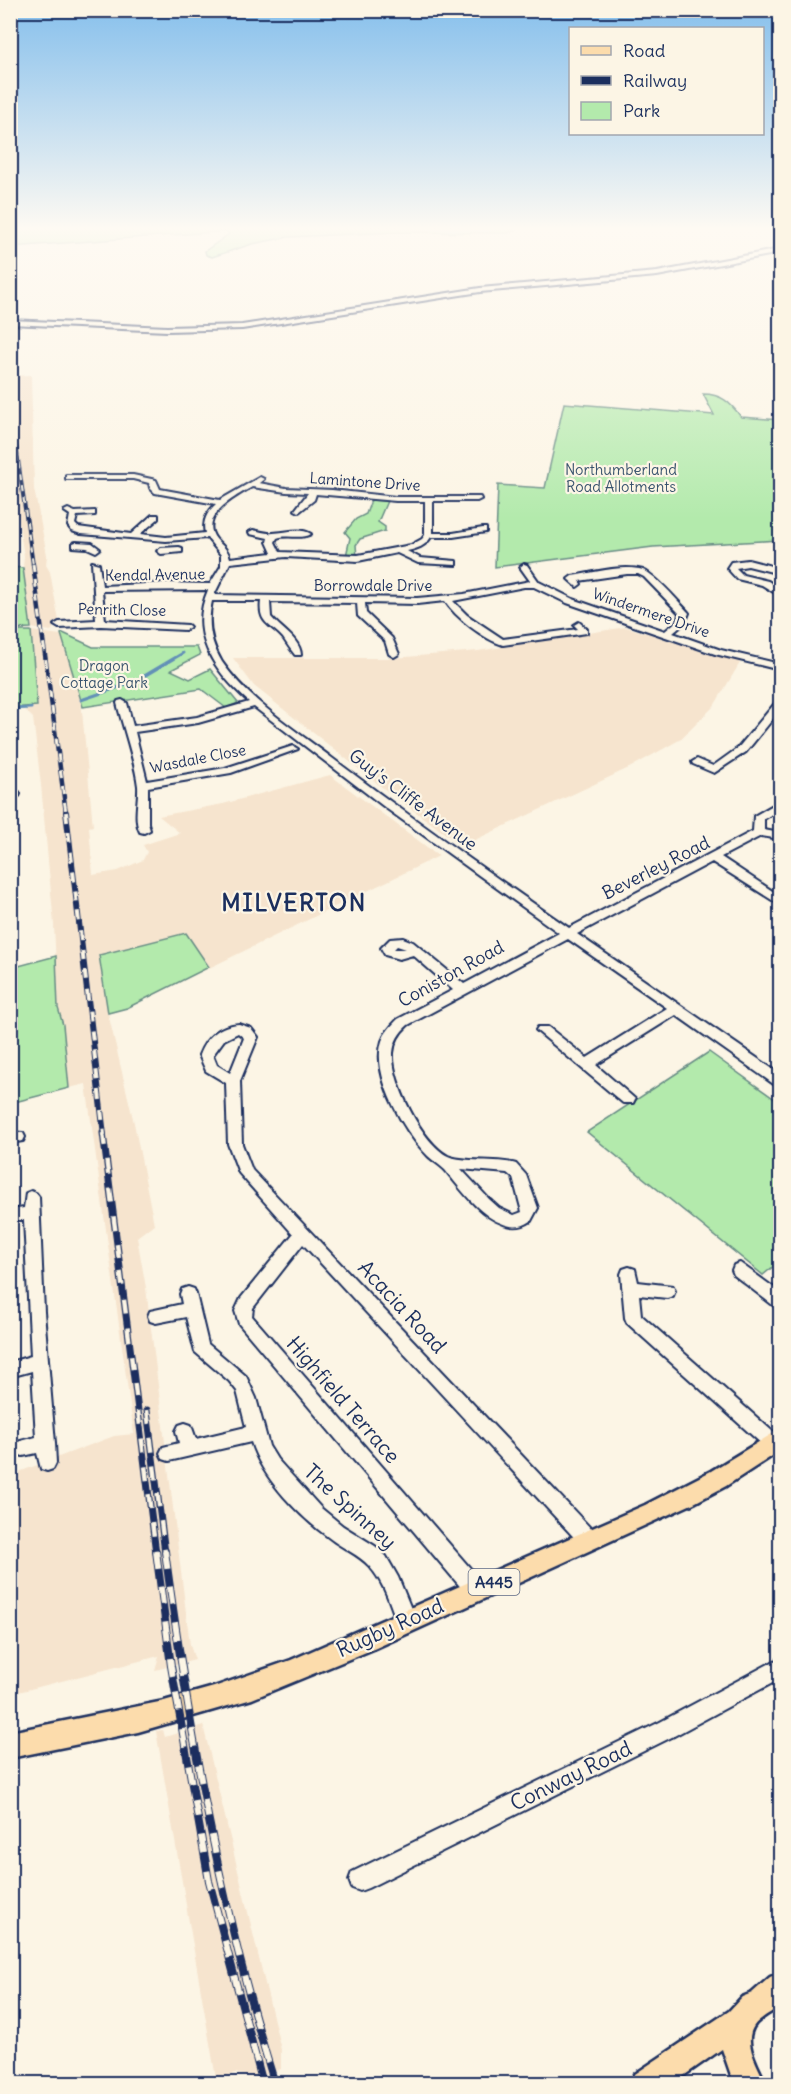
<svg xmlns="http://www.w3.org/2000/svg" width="791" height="2094" font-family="Delius,sans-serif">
<rect width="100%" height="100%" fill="#fcf5e5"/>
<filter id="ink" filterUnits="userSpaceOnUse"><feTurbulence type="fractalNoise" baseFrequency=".0167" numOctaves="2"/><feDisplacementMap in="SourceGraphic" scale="12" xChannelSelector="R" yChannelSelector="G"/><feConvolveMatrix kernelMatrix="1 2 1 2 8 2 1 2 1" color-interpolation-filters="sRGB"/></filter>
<g filter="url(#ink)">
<g fill="#f6e4ce">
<polygon points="31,375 34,489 47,555 46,565 50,572 59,621 51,631 31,628 23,568 24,556 11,474 10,376"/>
<polygon points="626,627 741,661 714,706 681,739 631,767 462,846 383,788 254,686 233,658 394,658 478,651"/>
<polygon points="31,631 61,635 81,700 93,826 89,827 93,875 118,871 143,860 147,852 143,845 180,833 159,816 223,804 330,775 439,856 127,1008 108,1013 134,1123 154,1224 137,1237 146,1288 190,1645 195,1660 155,1670 159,1656 11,1694 11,1475 114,1436 134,1434 86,1084 69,1088 63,1025 58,1008 54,925 41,785 33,718 24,709 37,706"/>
<polygon points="203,1725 281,2050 281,2069 255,2078 235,2073 217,2084 156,1731 163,1730 165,1737"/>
</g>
<g fill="#b3eaac" stroke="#678c85" stroke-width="1.5">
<polygon points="11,226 517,226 512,227 515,231 507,233 397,232 288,237 252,244 212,257 206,255 205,251 229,234 227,231 11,247"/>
<path d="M703 394C721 394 730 402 741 417L780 420V540L653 547 495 567 498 485 545 488 564 403 714 415Z"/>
<polygon points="371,500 387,501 378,522 385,527 385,531 360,539 356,545 357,557 346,556 350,538 345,532 356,519 366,514"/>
<polygon points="11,567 23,568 31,628 11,629"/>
<polygon points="11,631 31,631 37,706 11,708"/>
<polygon points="63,633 93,647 197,647 200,655 171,670 190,679 210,669 238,703 226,708 201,689 83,707 61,634"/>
<polygon points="186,933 209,967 127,1008 108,1013 99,955"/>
<polygon points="56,956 58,1008 63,1025 69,1088 11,1103 11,968"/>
<polygon points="709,1052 780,1103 780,1261 763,1275 587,1132"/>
</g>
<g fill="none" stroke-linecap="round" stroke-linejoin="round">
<g stroke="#6290b7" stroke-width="3">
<polyline points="81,700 134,682 183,653"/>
<polyline points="10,709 31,708"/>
</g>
<g fill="#92d0f3" fill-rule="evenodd">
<polygon points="127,226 169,226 165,229 131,229"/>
<polygon points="380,226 521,226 487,232 384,229"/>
</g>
<g stroke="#1b2f5e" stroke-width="4">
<g id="minor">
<polygon points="780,249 780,253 657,276 480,292 242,329 167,331 10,324 10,320 167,327 242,325 480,288 657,272"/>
<path d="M69 475H133L156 480 160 489 220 500 260 477 264 479 259 483 286 488 332 490 396 497H480L481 499 477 501H433V533H453L483 528H486V532L453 537H431C426 546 417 549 407 551L420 558 456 561V565L418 563 397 553 358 561 286 557 230 563 214 595 417 598 464 594 530 581 520 567 524 564 527 565 539 582 573 599 665 631 678 620 679 613 644 577 638 574H627L579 581 581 584 577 587 568 579 572 576C593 573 622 564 643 570 656 575 679 602 689 613L685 623 673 633 721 650 780 664V670L715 654 567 603 534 587H524L453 601 467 615 503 639 578 629 574 625 579 622 587 629V633L503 645C485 640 455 617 445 601L417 604 365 603 366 613 392 638 399 654 394 657 389 654 385 641 358 616 357 603 270 602 271 617C280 628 301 640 301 655H295C291 650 287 644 283 638 271 624 258 624 261 601H212C207 623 210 642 222 662 249 701 294 729 332 758 409 816 489 873 569 928L753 831 754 816 780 801V809L764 819V830L780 833V839L761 836 721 857 780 896V905L712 862 577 934 780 1074V1086L775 1085 676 1015 596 1065 635 1099 633 1103H623L536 1030 538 1027H548L587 1058 667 1008 568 939 408 1025C399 1033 394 1041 393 1053 391 1081 422 1143 448 1156 463 1163 497 1158 516 1164L526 1175 538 1208 531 1221C521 1228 512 1228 501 1223 478 1214 461 1189 445 1170 440 1165 433 1161 428 1156 404 1132 371 1075 382 1041 385 1032 392 1025 398 1019L453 990 413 955 399 959 385 955 381 948 390 939 403 938 413 942 464 984 559 933 387 809 254 707 198 723 135 732 147 781 225 768 293 746 298 749 231 773 148 787V823L150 830 144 833 140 832C133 818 139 801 138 786 135 761 123 728 117 703L118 701 122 700 127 703 133 726 197 717 249 702C215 672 188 635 208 590L102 591 105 620 188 625 190 627 185 630 101 626 59 628 54 625 59 622 96 620 92 562 99 564 102 586 167 583 210 584 221 566V555L207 538 166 541 81 534 72 531 68 526 70 515 64 511 68 509 75 512 95 511V515L77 516 75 524 78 527 131 534 152 515H158V519L140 534 166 537 205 533C202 522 207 512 216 504L155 493 150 488 149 483 133 479H66V475ZM252 487 286 492 308 493 295 510 299 512 314 500 316 494 396 501H425V535L422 539 411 545 358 555 280 552 275 542 277 538C288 534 302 540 311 534 300 527 285 533 273 533 267 534 259 531 253 530L249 532 250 534 268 538 267 542 272 553 230 558C228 549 222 546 216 539 198 516 236 496 252 487ZM397 946 406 949H394ZM461 1169 507 1173 513 1178 522 1212 514 1215 499 1208 489 1199Z"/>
<polygon points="76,542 92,543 100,549 96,552 87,548 73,547 73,543"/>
<polygon points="179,547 182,548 182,552 161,554 157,551 161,548"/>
<polygon points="748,560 779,568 779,572 776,573 748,566 736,568 743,575 768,581 780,589 780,596 762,585 737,579 727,568 731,562"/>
<polygon points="780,701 780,710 746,752 714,773 693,764 692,762 697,759 713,766 738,748 776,702"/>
<polygon points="10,791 19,792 20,794 19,796 10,797"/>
<path d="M239 1024 251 1028 258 1037 240 1081 242 1144 252 1170 596 1534 598 1540 596 1546 589 1549 582 1546 303 1244 253 1308 252 1316 483 1583 486 1590 483 1597 476 1600 469 1597 239 1324 235 1311 241 1298 293 1234 239 1173 228 1144 226 1083 206 1071 199 1055C206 1037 220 1025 239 1024ZM238 1033 244 1038 230 1073 217 1065 213 1055 224 1040Z"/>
<polygon points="10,1132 23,1133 25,1137 23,1141 10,1143"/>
<polygon points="31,1191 36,1193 39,1197 44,1312 55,1443 56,1463 53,1469 47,1471 41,1469 37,1453 23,1456 17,1454 14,1448 17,1442 36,1437 32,1371 10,1377 10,1362 31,1356 24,1220 10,1220 10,1210 24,1208 26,1193"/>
<polygon points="740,1263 780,1292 780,1308 774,1306 734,1275 732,1270 734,1265"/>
<polygon points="629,1267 635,1269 638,1282 673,1286 675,1291 673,1296 667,1298 639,1295 641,1315 780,1438 780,1457 774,1455 627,1323 625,1318 621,1274 623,1269"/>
<path d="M188 1287 194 1289 196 1294 208 1344 246 1376 256 1398 269 1446 277 1459 321 1508 343 1526 375 1546 386 1556 398 1577 416 1621 413 1628 406 1631 399 1628C391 1607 385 1583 369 1566 359 1555 344 1549 332 1540 300 1517 263 1480 251 1442L169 1461 163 1459 160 1453 163 1447 179 1443 176 1431 179 1425 185 1423 191 1425 196 1439 246 1427 237 1391 229 1381 195 1352 186 1317 156 1323 150 1321 148 1316 150 1311 182 1304 180 1294 182 1289Z"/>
<polygon points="780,1658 780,1679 674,1736 368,1888 360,1891 352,1888 349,1880 352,1872 660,1722"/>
</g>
</g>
<g stroke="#1b2f5e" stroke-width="5">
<g id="major">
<polygon points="780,1429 780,1451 726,1486 694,1503 376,1648 252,1699 138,1732 10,1758 10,1732 164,1701 214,1687 291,1660 645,1505 711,1471"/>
<path d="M780 1973V2006C774 2011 767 2014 761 2019 737 2036 758 2065 766 2084H734L722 2049 672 2084H630L635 2074 729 2011 742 1997 752 1993 770 1977Z"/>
</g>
</g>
<use href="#minor" fill="#fcf5e5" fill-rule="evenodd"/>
<use href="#major" fill="#fcdcac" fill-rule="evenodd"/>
<g stroke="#1b2f5e" stroke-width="4">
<polyline id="rail-far4" points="10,403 33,565"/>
</g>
<g stroke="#1b2f5e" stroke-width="4.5">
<polyline id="rail-far3" points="33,564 66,813"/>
</g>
<g stroke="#1b2f5e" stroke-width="6">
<polyline id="rail-far2" points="66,812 104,1135"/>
</g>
<g stroke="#1b2f5e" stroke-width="7">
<g id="rail-far1">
<polyline points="103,1133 156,1553"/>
<polyline points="147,1410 165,1553"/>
</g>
</g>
<g stroke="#1b2f5e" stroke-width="8">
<g id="rail">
<polyline points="156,1551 171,1666 209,1881 263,2084"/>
<path d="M165 1551C189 1730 221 1911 275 2084"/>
</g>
</g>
<use href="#rail-far4" stroke="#fcf5e5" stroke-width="2" stroke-dasharray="6" stroke-linecap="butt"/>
<use href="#rail-far3" stroke="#fcf5e5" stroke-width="3" stroke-dasharray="8" stroke-linecap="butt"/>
<use href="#rail-far2" stroke="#fcf5e5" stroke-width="4" stroke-dasharray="10" stroke-linecap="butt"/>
<use href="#rail-far1" stroke="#fcf5e5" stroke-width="4.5" stroke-dasharray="14" stroke-linecap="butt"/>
<use href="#rail" stroke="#fcf5e5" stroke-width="6" stroke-dasharray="18" stroke-linecap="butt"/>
</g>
</g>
<linearGradient id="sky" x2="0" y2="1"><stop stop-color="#85bfec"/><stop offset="0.44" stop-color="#fefaf3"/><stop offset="1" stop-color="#fefaf3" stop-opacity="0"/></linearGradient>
<rect width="791" height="519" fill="url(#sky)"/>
<g text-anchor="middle" stroke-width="4.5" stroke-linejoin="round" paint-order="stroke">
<g font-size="15" fill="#39546e" stroke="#fcf5e5">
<text x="621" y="475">Northumberland<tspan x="621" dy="17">Road Allotments</tspan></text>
<text x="104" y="671">Dragon<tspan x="104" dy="17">Cottage Park</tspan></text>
</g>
<g font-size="15" fill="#1b2f5e" stroke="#fcf5e5">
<text transform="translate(365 482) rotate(4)" y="5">Lamintone Drive</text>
<text transform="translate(155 575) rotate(-1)" y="5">Kendal Avenue</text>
<text x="373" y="591">Borrowdale Drive</text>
<text transform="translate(122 610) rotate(1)" y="5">Penrith Close</text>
<text transform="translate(651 613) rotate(19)" y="5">Windermere Drive</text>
<text transform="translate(198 759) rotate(-11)" y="5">Wasdale Close</text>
</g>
<rect fill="#fcf5e5" stroke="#5e6a86" stroke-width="1.5" x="468.5" y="1569" width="51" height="26" rx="4.5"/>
<g font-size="16" font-weight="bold" fill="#1b2f5e">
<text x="494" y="1588">A445</text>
</g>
<g font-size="18" fill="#1b2f5e" stroke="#fcf5e5">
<text transform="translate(413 800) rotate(37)" y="6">Guy's Cliffe Avenue</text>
<text transform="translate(656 868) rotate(-27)" y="6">Beverley Road</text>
<text transform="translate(451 974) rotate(-29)" y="6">Coniston Road</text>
</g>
<g font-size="21" fill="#1b2f5e" stroke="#fcf5e5">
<text transform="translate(402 1307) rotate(47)" y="7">Acacia Road</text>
<text transform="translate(343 1400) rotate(49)" y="7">Highfield Terrace</text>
<text transform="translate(350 1507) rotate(42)" y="7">The Spinney</text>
<text transform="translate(390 1628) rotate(-24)" y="7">Rugby Road</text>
<text transform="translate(571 1776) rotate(-26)" y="7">Conway Road</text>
</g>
<g font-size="24" font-weight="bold" letter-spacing="1.5" fill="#1b2f5e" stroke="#fcf5e5">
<text x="294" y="911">MILVERTON</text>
</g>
</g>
<rect width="791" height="2094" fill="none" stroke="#fcf5e5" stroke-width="36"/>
<rect x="18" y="18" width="755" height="2058" fill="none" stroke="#1b2f5e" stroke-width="2" filter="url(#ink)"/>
<rect x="569" y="27" width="195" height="108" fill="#fcf5e5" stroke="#a2a6af" stroke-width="1.5"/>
<rect x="581" y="46" width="30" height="9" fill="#fcdcac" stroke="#a2a6af" stroke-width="1.5"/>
<text x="623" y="57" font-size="18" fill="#1b2f5e">Road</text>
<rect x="581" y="76" width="30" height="9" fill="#1b2f5e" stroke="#a2a6af" stroke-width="1.5"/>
<text x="623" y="87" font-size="18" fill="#1b2f5e">Railway</text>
<rect x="581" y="102" width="30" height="18" fill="#b3eaac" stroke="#a2a6af" stroke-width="1.5"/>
<text x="623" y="117" font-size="18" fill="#1b2f5e">Park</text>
</svg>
